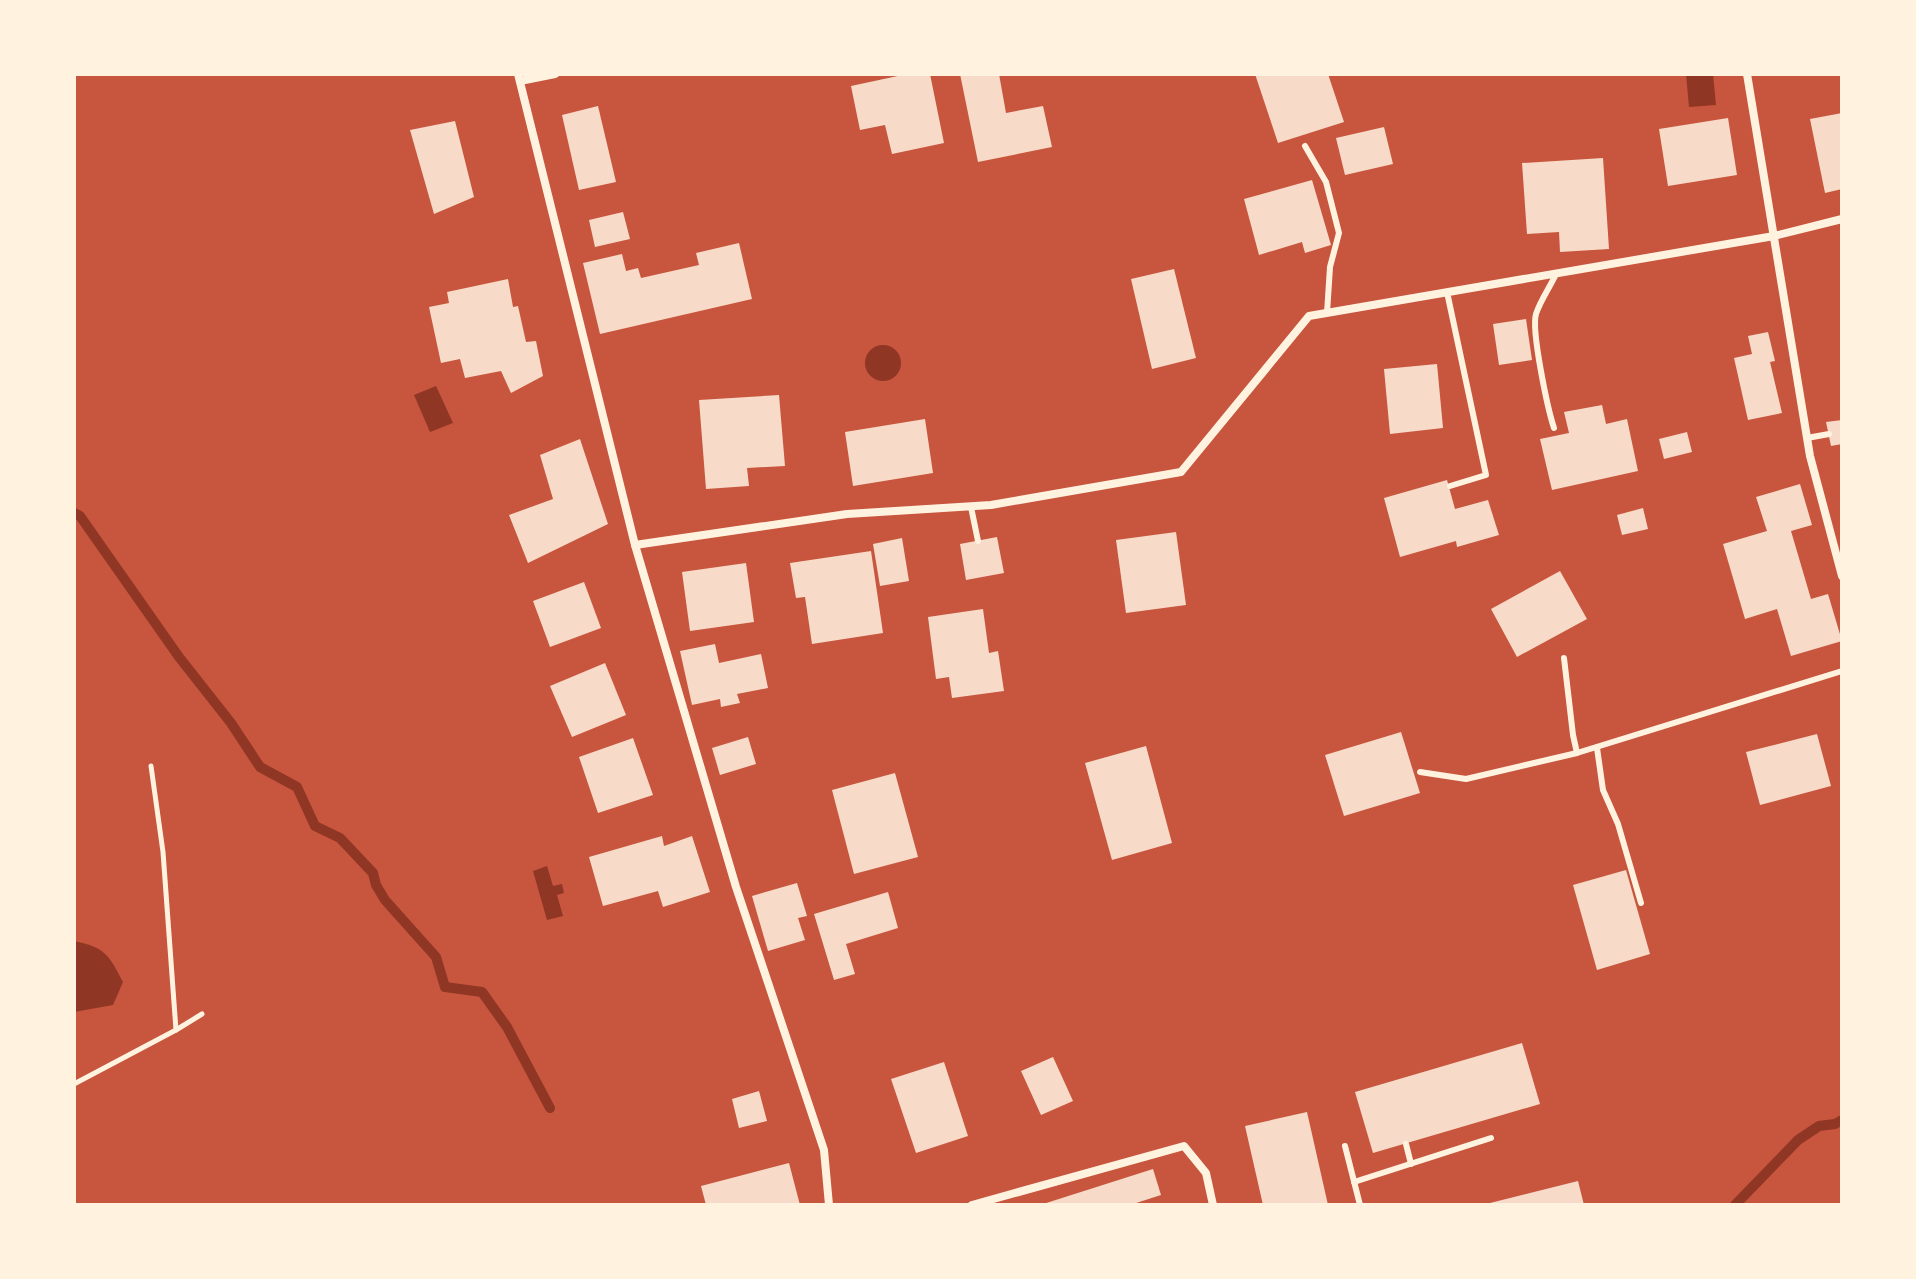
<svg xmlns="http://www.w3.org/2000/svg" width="1916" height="1279" font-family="'PT Sans',sans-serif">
<rect width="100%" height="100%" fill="#c8553d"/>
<g fill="#8f3625">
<polygon points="1686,74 1713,74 1716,105 1689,107"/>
<circle cx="883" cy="363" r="18"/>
<polygon points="436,386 453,423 430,432 414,395"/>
<polygon points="547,866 553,886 562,884 564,893 557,895 563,916 547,920 533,871"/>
<path d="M74 941C105 947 109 955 123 982L113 1005 74 1012Z"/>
</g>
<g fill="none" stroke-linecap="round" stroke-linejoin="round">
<g stroke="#8f3625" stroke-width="10">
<polyline points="74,513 80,516 179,657 231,723 260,767 297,787 315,826 340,838 373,873 376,885 385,900 436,957 445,987 482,992 507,1027 550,1108"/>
<polyline points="1735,1205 1798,1140 1819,1126 1835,1124 1842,1120"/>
</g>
</g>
<g fill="#f7dbc8">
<polygon points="907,74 930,74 944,143 892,154 885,125 860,130 851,86"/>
<polygon points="960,74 999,74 1006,113 1043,106 1052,147 978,162"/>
<polygon points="1255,74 1328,74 1344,122 1278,143"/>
<polygon points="598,106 616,182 579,190 562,115"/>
<polygon points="1842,113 1842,189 1825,193 1810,119"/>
<polygon points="1728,118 1737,175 1668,186 1659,129"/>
<polygon points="455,121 474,197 434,214 410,130"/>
<polygon points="1384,127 1393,164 1345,175 1336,138"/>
<polygon points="1603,158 1609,249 1560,252 1559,232 1527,234 1522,163"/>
<polygon points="1312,180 1331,245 1305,253 1302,242 1259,255 1244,199"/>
<polygon points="623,212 630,239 595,247 589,220"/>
<polygon points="739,243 752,299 600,334 583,263 622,254 626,271 638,268 641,278 699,265 696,253"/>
<polygon points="1174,269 1196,358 1152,369 1131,279"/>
<polygon points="508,279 513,307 518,306 526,342 536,341 543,376 511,393 501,371 465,378 460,359 441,363 429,307 449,303 447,292"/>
<polygon points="1526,319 1532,360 1499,365 1493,324"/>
<polygon points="1768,332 1775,361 1770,362 1782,413 1748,420 1734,358 1752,354 1748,336"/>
<polygon points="1437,364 1443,428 1390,434 1384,369"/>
<polygon points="779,395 785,466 747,468 749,486 706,489 699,400"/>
<polygon points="1602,405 1606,424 1627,419 1638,471 1552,490 1540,439 1569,433 1564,412"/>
<polygon points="925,419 933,473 853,486 845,432"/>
<polygon points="1842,420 1842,444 1831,446 1826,422"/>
<polygon points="1687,432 1692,452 1664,459 1659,439"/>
<polygon points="580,439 608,524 528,563 509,515 553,499 540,455"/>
<polygon points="1447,480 1455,509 1488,500 1499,535 1457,547 1456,541 1400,557 1384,498"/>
<polygon points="1800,484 1812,525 1791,531 1811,599 1828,594 1842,641 1791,656 1777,609 1745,619 1723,544 1767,531 1756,497"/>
<polygon points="1643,508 1648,529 1622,535 1617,515"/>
<polygon points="1176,532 1186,605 1126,613 1116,540"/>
<polygon points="997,537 1004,573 966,580 960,544"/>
<polygon points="902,538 909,581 880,586 873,544"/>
<polygon points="871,551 883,633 812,644 805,597 796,598 790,563"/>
<polygon points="746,563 754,622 690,631 682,572"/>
<polygon points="1560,571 1587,619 1517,657 1491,609"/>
<polygon points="584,582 601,628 550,647 533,601"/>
<polygon points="983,609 989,653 998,651 1004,691 952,698 949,677 936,679 928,617"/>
<polygon points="715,644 719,663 761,654 768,688 737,694 740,703 721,707 720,699 692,705 680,651"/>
<polygon points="605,663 626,715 572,737 550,686"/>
<polygon points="1401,732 1420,793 1344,816 1325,755"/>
<polygon points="1817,734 1831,786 1760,805 1746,752"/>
<polygon points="748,737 756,764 720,775 712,748"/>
<polygon points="633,738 653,795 598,813 579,757"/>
<polygon points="1146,746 1172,843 1112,860 1085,763"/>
<polygon points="895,773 918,857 854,874 832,790"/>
<polygon points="662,836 664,846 692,836 710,892 663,907 658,891 603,906 589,857"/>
<polygon points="1626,870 1650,954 1597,970 1573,885"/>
<polygon points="797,883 807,916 798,918 805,940 768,951 752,896"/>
<polygon points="888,892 898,928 846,944 855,974 834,980 814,914"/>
<polygon points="1522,1043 1540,1104 1373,1153 1355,1092"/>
<polygon points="1053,1057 1073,1101 1041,1115 1021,1071"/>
<polygon points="944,1062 968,1136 916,1153 891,1079"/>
<polygon points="759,1091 767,1121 739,1128 732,1099"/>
<polygon points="1307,1112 1328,1205 1263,1205 1245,1126"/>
<polygon points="789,1163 800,1205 706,1205 701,1186"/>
<polygon points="1153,1169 1161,1195 1130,1205 1040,1205"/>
<polygon points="1578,1181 1584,1205 1486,1205 1486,1204"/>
</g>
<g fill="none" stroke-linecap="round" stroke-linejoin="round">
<g stroke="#fff3e0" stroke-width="5">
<polyline points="176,1030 202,1014"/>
<polyline points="74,1084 176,1030 163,852 151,766"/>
</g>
<g stroke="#fff3e0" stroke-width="6">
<polyline points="1305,146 1326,182 1339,233 1330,267 1327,313"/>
<polyline points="1447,292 1486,475 1450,486"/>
<path d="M1554 428C1548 410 1531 331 1536 314 1540 301 1550 287 1556 274"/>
<polyline points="1807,438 1829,434"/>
<polyline points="971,507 978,541"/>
<polyline points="1564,658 1573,735 1577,753"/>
<polyline points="1597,748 1603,790 1618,824 1641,903"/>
<polyline points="1420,772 1466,779 1577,753 1842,671"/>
<polyline points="1406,1144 1411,1164"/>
<polyline points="1345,1146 1360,1205"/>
<polyline points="1354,1182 1491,1138"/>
</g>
<g stroke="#fff3e0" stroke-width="8">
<polyline points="518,74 635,545 736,887 824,1150 829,1205"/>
<polyline points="1747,74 1810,456 1842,576"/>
<polyline points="520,81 555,74"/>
<polyline points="635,545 847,514 991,505 1181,472 1309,316 1774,236 1842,219"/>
<polyline points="972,1205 1184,1146 1206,1173 1213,1205"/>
</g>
</g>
<rect width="1916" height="1279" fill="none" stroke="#fff3e0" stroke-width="152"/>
</svg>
